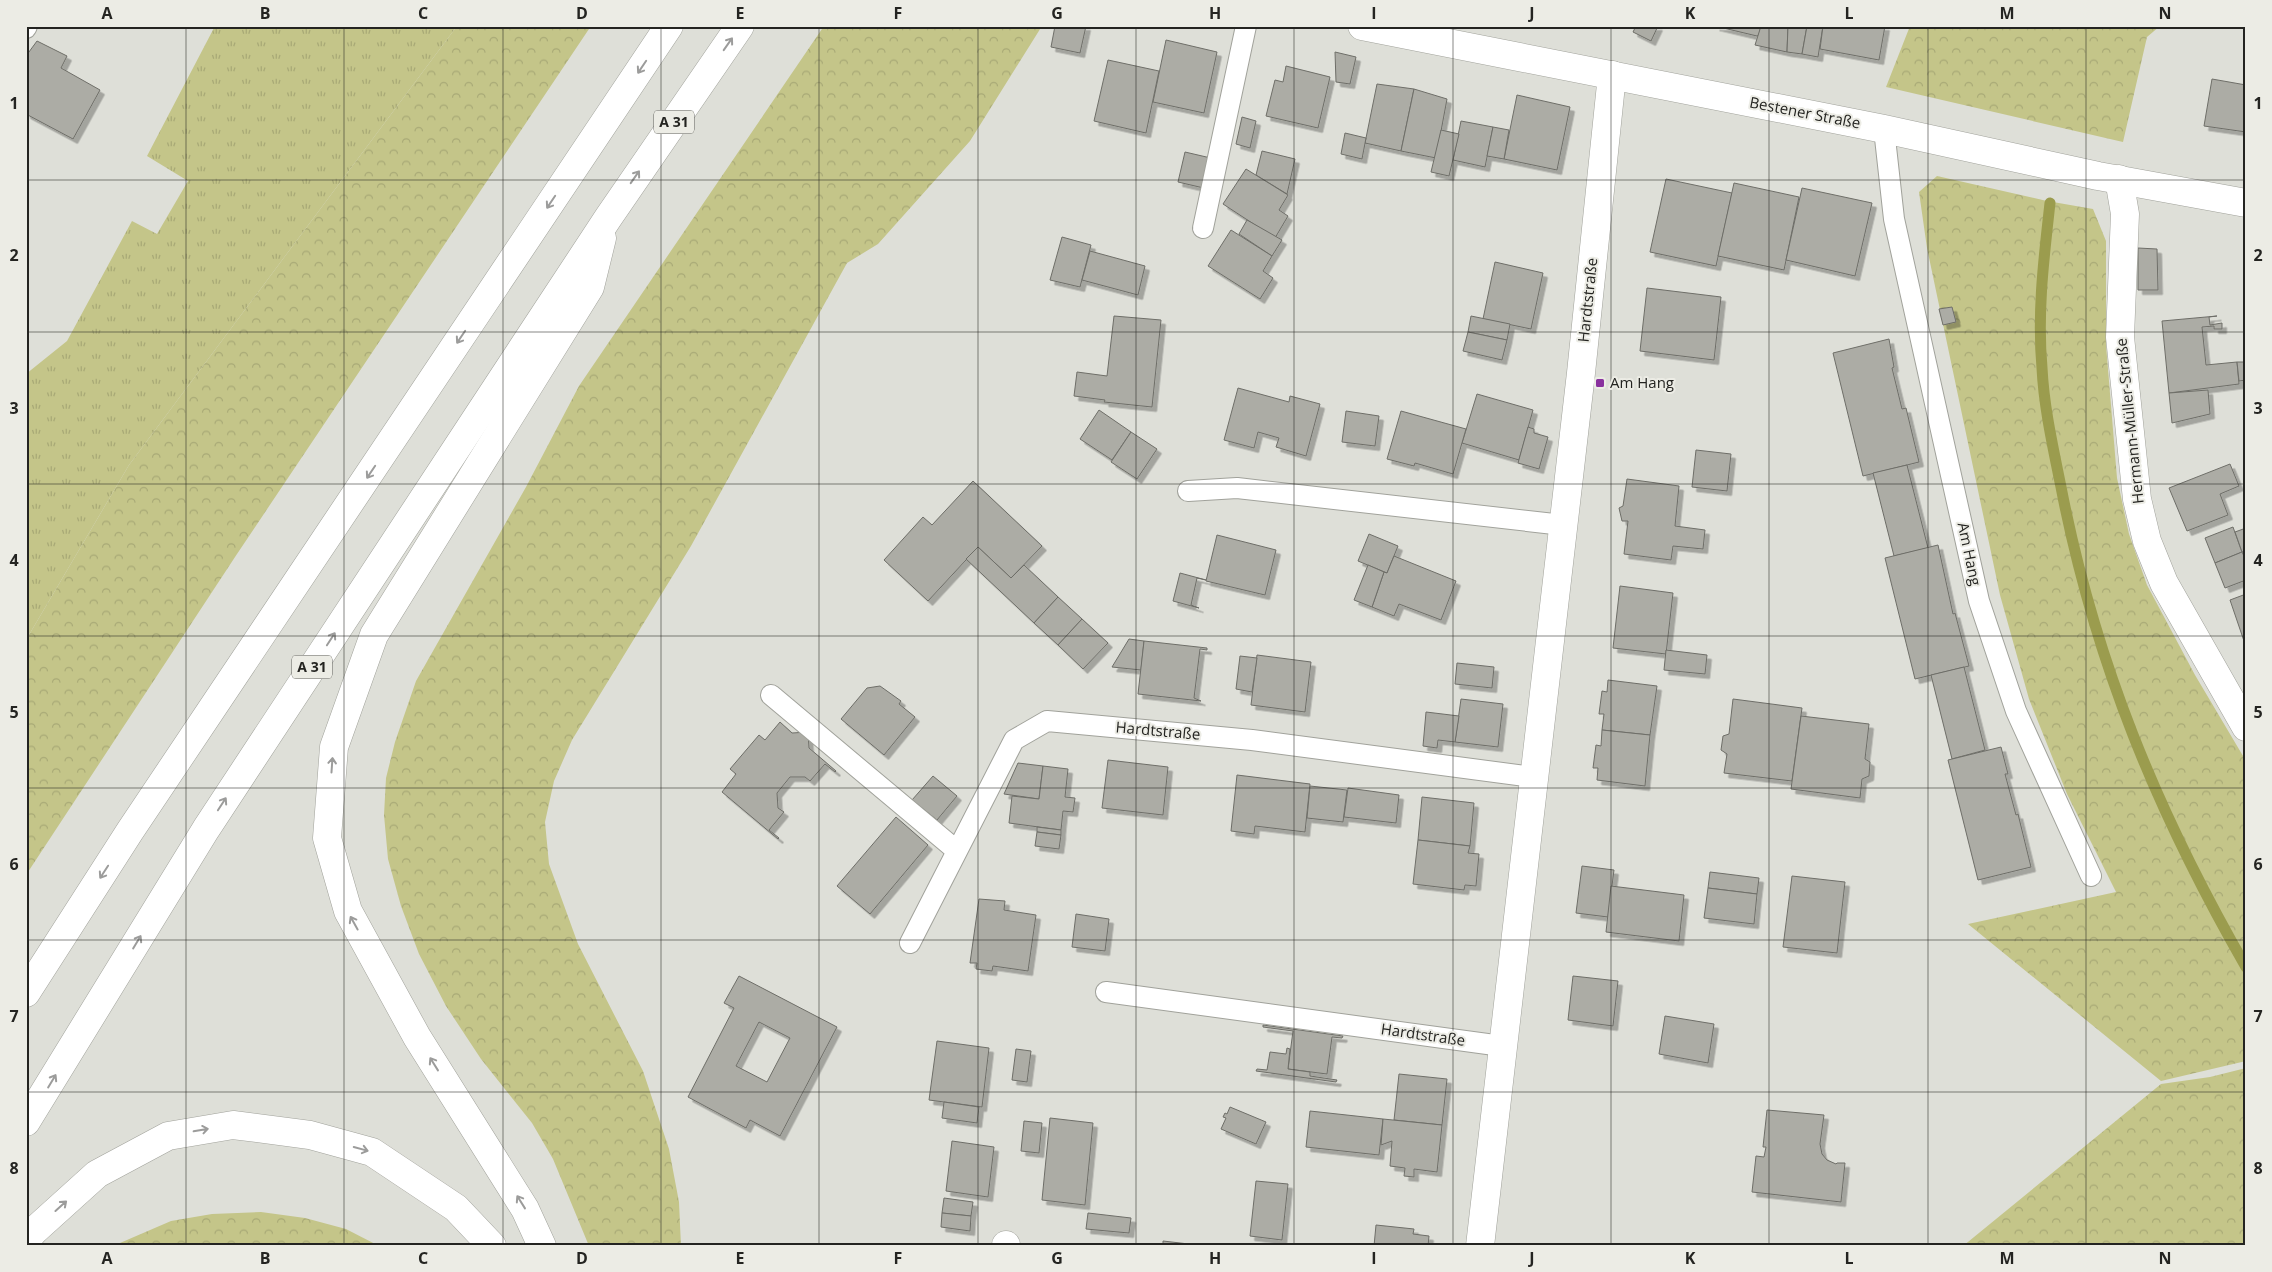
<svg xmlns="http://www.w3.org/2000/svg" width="2272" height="1272" font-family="'Open Sans',sans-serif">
<defs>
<pattern id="grass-tufts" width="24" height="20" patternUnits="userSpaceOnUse" patternTransform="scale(1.25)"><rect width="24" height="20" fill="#c4c589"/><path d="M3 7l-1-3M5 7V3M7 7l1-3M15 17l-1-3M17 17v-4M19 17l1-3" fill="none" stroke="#a8a976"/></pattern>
<pattern id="forest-crowns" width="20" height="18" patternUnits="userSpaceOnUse" patternTransform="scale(1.25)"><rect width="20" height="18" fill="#c4c589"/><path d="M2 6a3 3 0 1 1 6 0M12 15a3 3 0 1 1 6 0" fill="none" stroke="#a8a976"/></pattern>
<filter id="shadow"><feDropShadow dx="4.5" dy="4.5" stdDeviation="0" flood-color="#0004"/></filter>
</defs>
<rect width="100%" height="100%" fill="#dedfd8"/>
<polygon fill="url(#grass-tufts)" points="215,26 457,26 129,465 26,640 26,374 67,341 132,221 157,234 188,181 147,156"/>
<g fill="url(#forest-crowns)">
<polygon points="457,26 591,26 237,554 26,875 26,640 129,465"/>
<polygon points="824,26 1042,26 970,141 878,244 847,263 691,546 572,740 554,781 545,822 549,864 578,944 643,1071 669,1149 679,1202 681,1246 589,1246 553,1159 532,1123 481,1059 446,1006 419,954 401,906 388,859 384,815 386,778 395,742 416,681 526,487 579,386"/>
<polygon points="1910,26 2160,26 2147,37 2123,142 1886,87"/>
<polygon points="1937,176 2047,201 2038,295 2039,377 2043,410 2059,496 2077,572 2097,647 2145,775 2179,849 2219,925 2246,972 2246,1061 2161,1081 1968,924 2116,892 2067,794 2029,699 2000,595 1927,248 1919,192"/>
<path d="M2053 202 2093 209 2106 241V345L2117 478 2129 534 2147 585 2195 675 2246 761V961C2160 816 2098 658 2064 492 2057 456 2049 419 2045 382 2040 321 2046 262 2053 202Z"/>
<polygon points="2246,1068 2246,1246 1963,1246 2161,1084 2210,1077"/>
<polygon points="261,1212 305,1218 346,1229 379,1246 113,1246 171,1221 212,1214"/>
</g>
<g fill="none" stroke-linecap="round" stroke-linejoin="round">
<path stroke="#9b9c4e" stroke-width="11" d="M2050 203C2044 257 2037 312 2042 368 2044 408 2053 447 2061 487 2095 662 2157 812 2246 967"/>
</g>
<g fill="#acaca5" stroke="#6e6e68" fill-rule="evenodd" filter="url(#shadow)">
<polygon points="1055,26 1086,26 1080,53 1051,47"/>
<polygon points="1636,26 1658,26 1651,41 1633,32"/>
<polygon points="1715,26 1761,26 1759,35 1757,36"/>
<polygon points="1761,26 1788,26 1787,52 1755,45"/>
<polygon points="1788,26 1807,26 1802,54 1787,52"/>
<polygon points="1807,26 1823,26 1818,57 1802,54"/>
<polygon points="1823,26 1885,26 1879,60 1820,49"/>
<polygon points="1166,40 1217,52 1204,113 1153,102"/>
<polygon points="37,41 67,56 61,68 100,90 73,139 26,114 26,56"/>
<polygon points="1335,52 1356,57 1350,84 1336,82"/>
<polygon points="1108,60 1159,71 1146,133 1094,121"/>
<polygon points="1286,66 1330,77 1318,128 1266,116 1275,80 1283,82"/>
<polygon points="2212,79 2246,85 2246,132 2204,126"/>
<polygon points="1377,84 1414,89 1401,151 1365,143"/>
<polygon points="1414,89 1447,99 1436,158 1401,151"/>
<polygon points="1517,95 1570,107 1557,170 1504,159"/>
<polygon points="1242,117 1256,121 1250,148 1236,144"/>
<polygon points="1461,121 1493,127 1485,167 1453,160"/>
<polygon points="1493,127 1509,130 1504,159 1487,156"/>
<polygon points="1441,130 1459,134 1449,176 1431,172"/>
<polygon points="1345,133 1366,138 1362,159 1341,154"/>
<polygon points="1262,151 1295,159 1287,194 1256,175"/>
<polygon points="1185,152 1215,159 1208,189 1178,182"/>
<polygon points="1246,169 1288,195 1279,210 1288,216 1275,238 1223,204"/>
<polygon points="1666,179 1732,193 1716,266 1650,252"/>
<polygon points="1734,183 1799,197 1784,270 1718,256"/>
<polygon points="1802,188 1872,203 1855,276 1786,260"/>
<polygon points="1247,220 1282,240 1272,256 1239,234"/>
<polygon points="1231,230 1272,256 1263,271 1273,278 1260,299 1208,266"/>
<polygon points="1062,237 1091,245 1080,287 1050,280"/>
<polygon points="2138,248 2157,249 2158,290 2138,290"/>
<polygon points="1090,251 1145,266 1138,295 1082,280"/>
<polygon points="1495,262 1543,273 1531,329 1483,319"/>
<polygon points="1647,288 1721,297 1714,360 1640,351"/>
<polygon points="1952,307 1956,322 1943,325 1939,309"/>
<polygon points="1114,316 1161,320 1152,407 1104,402 1105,400 1074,396 1077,372 1107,376"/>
<polygon points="1471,316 1510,324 1507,340 1468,332"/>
<polygon points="2217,316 2209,317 2210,325 2222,323 2222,329 2214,329 2214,326 2202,327 2206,365 2237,362 2239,384 2169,393 2162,321"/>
<polygon points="1468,332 1507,340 1502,360 1463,351"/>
<polygon points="1889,339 1894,367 1892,368 1902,409 1906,408 1919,462 1863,476 1833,353"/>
<polygon points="2237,362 2246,362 2246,380 2239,381"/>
<polygon points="1238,388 1289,402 1290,396 1320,404 1306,456 1276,447 1279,438 1258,432 1254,448 1224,440"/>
<polygon points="2208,390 2210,414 2172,423 2169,393"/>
<polygon points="1477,394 1533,410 1519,460 1462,443"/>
<polygon points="1099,410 1131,432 1112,460 1080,439"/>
<polygon points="1346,411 1379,416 1375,446 1342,442"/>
<polygon points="1401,411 1466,429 1453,474 1415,463 1414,466 1387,459"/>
<polygon points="1528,427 1534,429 1534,433 1548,437 1539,469 1518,463"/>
<polygon points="1131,432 1157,449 1137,479 1111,462"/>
<polygon points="1696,450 1731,454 1727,491 1692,487"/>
<polygon points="2230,464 2239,486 2220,494 2228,515 2187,531 2169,488"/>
<polygon points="1907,465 1928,548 1894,556 1873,473"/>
<polygon points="1627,479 1679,486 1675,526 1705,530 1703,549 1673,546 1671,560 1624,554 1628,521 1622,521 1619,508 1623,506"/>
<polygon points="973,481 1042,546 1011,578 978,547 928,601 884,560 923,517 932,525"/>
<polygon points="2233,527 2242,552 2215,563 2205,538"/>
<polygon points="2246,528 2246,551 2242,552 2235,532"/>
<polygon points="1369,534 1398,546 1387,573 1358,561"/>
<polygon points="1217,535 1276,550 1265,595 1206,581"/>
<polygon points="1938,545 1953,614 1955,613 1969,666 1915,679 1885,558"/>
<polygon points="978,547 1011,578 1024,565 1058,597 1034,623 966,559"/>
<polygon points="2242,552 2246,560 2246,580 2225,588 2215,563"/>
<polygon points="1394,556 1456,581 1441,620 1399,604 1394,616 1372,607 1384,572 1387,573"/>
<polygon points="1368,565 1384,572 1372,607 1354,600"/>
<polygon points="1180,573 1206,580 1197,578 1191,605 1199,608 1173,601"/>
<polygon points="1620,586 1673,593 1666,654 1613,648"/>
<polygon points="2246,594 2246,644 2245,644 2230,600"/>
<polygon points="1058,597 1082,619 1058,645 1034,623"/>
<polygon points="1082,619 1108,643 1083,669 1058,645"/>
<polygon points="1129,639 1144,641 1141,670 1112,667"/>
<polygon points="1144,641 1207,648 1207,650 1200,649 1194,698 1201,701 1138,694"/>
<polygon points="1666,650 1707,655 1705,674 1664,670"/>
<polygon points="1257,655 1311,662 1305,712 1251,705"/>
<polygon points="1240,656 1257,658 1252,692 1236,689"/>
<polygon points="1457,663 1494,667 1492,688 1455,684"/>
<polygon points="1964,667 1985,750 1952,759 1931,675"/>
<polygon points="1608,680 1657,686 1650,735 1602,730 1604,714 1599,714 1602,691 1607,692"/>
<polygon points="880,686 901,701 899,704 915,717 884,755 841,719 867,688"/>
<polygon points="1461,699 1503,704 1498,747 1455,742"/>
<polygon points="1733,699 1802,708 1792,781 1724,773 1727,754 1721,750 1723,736 1729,734"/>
<polygon points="1426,712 1459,716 1455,742 1438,740 1437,748 1423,746"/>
<polygon points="1801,716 1869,724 1865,759 1870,762 1869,776 1862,779 1860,798 1791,789"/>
<polygon points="780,722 792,733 808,732 809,748 836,771 835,772 825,764 810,781 805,777 790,777 777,793 778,808 784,812 769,830 779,838 778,839 722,792 736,774 730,769 759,735 765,740"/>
<polygon points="1602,730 1650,735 1645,786 1597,780 1598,768 1593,768 1596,745 1601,746"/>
<polygon points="2001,747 2008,774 2005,774 2016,815 2018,814 2031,867 1978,880 1948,760"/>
<polygon points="1108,760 1168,767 1163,815 1102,808"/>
<polygon points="1018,763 1043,766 1039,799 1004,794"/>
<polygon points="1043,766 1068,769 1065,797 1075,798 1073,812 1063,811 1061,830 1009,823 1012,796 1039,799"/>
<polygon points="1237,775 1310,784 1305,832 1255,826 1254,834 1231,831"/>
<polygon points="933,776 957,796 937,820 912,800"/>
<polygon points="1310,786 1347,790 1343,822 1307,818"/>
<polygon points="1348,788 1399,795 1396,823 1344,817"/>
<polygon points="1422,797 1474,803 1470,846 1418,840"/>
<polygon points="896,817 928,845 870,914 837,886"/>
<polygon points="1037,827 1061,830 1061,835 1037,832"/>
<polygon points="1037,832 1061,835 1059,849 1035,846"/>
<polygon points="1418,840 1470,846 1468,853 1479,854 1476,886 1465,885 1464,890 1413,884"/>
<polygon points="1582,866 1614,870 1608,917 1576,913"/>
<polygon points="1710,872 1759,878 1757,894 1708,888"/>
<polygon points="1792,876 1845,882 1837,953 1783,947"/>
<polygon points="1611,886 1684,895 1679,941 1606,932"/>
<polygon points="1708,888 1757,894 1754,924 1704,918"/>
<polygon points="979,899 1005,901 1004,910 1036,915 1028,971 993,966 992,971 976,969 977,963 970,963"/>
<polygon points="1076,914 1109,919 1105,951 1072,947"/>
<path d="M739 976 837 1027 780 1136 750 1120 746 1128 688 1097 734 1008 724 1003ZM759 1022 790 1038 767 1082 736 1066Z"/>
<polygon points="1573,976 1618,981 1613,1026 1568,1020"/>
<polygon points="1665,1016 1714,1024 1708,1063 1659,1054"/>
<polygon points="1263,1025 1343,1036 1342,1038 1332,1037 1327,1074 1288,1069 1293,1031 1263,1027"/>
<polygon points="937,1041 989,1048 982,1107 929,1100"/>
<polygon points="1287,1048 1290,1049 1288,1069 1310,1072 1310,1076 1337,1080 1336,1082 1256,1071 1257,1069 1267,1070 1270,1052 1286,1054"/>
<polygon points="1016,1049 1031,1051 1027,1082 1012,1080"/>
<polygon points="1399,1074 1447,1079 1442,1125 1394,1120"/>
<polygon points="944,1102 979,1107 977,1123 942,1118"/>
<polygon points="1230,1107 1266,1122 1256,1144 1221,1129 1226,1118 1223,1117 1225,1113 1227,1114"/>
<polygon points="1767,1110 1824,1115 1820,1144 1822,1154 1827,1160 1836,1164 1837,1163 1845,1163 1841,1202 1752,1192 1756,1156 1764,1157 1766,1147 1763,1147"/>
<polygon points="1310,1111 1383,1119 1379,1155 1306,1147"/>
<polygon points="1050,1118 1093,1123 1085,1205 1042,1200"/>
<polygon points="1383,1119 1442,1125 1437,1172 1414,1169 1414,1177 1404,1176 1405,1168 1390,1166 1392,1141 1381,1145"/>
<polygon points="1024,1121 1042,1123 1039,1153 1021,1151"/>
<polygon points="952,1141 994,1147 988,1197 946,1191"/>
<polygon points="1256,1181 1288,1184 1282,1240 1250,1236"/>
<polygon points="944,1198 973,1202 971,1216 942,1213"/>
<polygon points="942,1213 971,1216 970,1231 941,1227"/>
<polygon points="1088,1213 1131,1218 1129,1233 1086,1229"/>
<polygon points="1376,1225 1414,1229 1413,1234 1429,1236 1428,1246 1374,1246"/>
<polygon points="1163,1241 1206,1246 1163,1246"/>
</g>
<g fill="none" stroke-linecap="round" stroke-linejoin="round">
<g stroke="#a1a29b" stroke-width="22">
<g id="service">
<polyline points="26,28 27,26"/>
<polyline points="1884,129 1894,219 1979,601 2016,711 2091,876"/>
<polyline points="1203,228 1246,26"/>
<polyline points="1188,491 1237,488 1563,525"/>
<polyline points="771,695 956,850"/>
<polyline points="910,943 1014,740 1047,721 1252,740 1533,777"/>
<polyline points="1106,992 1502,1046"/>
</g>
</g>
<g stroke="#a1a29b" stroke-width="29">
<g id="minor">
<polyline points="2119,179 2125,214 2120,337 2137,499 2147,541 2164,583 2246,727"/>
<polyline points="1006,1246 1006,1245"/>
<polyline points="1480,1246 1581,373 1612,75"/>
</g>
</g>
<g stroke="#a1a29b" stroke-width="29">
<polyline id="tertiary" points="1362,26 1884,129 2098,176 2246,203"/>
</g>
<g stroke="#a1a29b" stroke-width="29">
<g id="motorway">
<polyline points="26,993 130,831 669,26"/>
<polyline points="26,1122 206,829 608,218 740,26"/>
<polyline points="26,1240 35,1230 97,1174 168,1136 233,1125 310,1135 372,1152 456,1208 492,1246"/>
<polyline points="542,1246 525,1209 417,1037 348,911 327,838 334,747 374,635 590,287 602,238"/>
</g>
</g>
<use href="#service" stroke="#fff" stroke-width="20"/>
<use href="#minor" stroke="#fff" stroke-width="28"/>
<use href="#tertiary" stroke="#fff" stroke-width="28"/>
<use href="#motorway" stroke="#fff" stroke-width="28"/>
</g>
<defs><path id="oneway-shaft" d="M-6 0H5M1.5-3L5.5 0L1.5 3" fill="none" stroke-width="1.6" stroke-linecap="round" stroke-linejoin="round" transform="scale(1.25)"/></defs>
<g stroke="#9c9c9b">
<use href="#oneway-shaft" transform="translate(728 44) rotate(-55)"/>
<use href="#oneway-shaft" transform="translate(642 67) rotate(124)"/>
<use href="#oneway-shaft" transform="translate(635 177) rotate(-55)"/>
<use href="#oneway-shaft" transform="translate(551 202) rotate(124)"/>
<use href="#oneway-shaft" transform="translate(461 337) rotate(124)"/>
<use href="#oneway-shaft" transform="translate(371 472) rotate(124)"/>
<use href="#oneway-shaft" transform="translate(331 639) rotate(-57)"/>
<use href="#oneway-shaft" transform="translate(332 765) rotate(-86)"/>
<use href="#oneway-shaft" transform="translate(222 804) rotate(-57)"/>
<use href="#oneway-shaft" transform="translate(104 872) rotate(123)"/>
<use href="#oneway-shaft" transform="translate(354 923) rotate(-119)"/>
<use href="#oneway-shaft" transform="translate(137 942) rotate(-59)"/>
<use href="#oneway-shaft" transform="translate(434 1064) rotate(-122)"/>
<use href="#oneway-shaft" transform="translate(52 1081) rotate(-59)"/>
<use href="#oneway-shaft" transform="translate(201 1130) rotate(-10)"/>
<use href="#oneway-shaft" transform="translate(361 1149) rotate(15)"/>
<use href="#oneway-shaft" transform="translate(521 1202) rotate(-122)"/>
<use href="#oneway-shaft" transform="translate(61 1206) rotate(-42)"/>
</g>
<path fill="none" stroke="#242421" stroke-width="1" stroke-opacity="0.55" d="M186 26V1246M344 26V1246M503 26V1246M661 26V1246M819 26V1246M978 26V1246M1136 26V1246M1294 26V1246M1453 26V1246M1611 26V1246M1769 26V1246M1928 26V1246M2086 26V1246M26 180H2246M26 332H2246M26 484H2246M26 636H2246M26 788H2246M26 940H2246M26 1092H2246"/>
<rect fill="#89319e" stroke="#ecece5" stroke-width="2" x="1595" y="378" width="10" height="10" rx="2.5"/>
<g text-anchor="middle" stroke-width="4" stroke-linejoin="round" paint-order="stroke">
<g fill="#ecece5" stroke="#60605c" stroke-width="1">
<rect x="654" y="110.5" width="40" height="23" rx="4"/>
<rect x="292" y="655.5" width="40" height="23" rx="4"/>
</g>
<g font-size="14" font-weight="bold" fill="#242421">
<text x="674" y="127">A 31</text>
<text x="312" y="672">A 31</text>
</g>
<g font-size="15" fill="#242421" stroke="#ecece5">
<text transform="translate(1805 113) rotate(11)" y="5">Bestener Straße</text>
<text transform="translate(1588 300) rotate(-84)" y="5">Hardtstraße</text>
<text transform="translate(2130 421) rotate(-96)" y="5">Hermann-Müller-Straße</text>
<text transform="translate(1969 554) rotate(78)" y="5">Am Hang</text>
<text transform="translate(1158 731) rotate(5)" y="5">Hardtstraße</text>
<text transform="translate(1423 1035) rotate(8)" y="5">Hardtstraße</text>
</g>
<g font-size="15" fill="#242421" stroke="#ecece5" text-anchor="start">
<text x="1610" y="388">Am Hang</text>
</g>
</g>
<rect width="2272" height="1272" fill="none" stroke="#ecece5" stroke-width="55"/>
<rect x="28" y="28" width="2216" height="1216" fill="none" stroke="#242421" stroke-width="2"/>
<g font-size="16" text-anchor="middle" font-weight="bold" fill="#242421">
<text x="107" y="19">A</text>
<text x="265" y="19">B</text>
<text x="423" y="19">C</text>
<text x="582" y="19">D</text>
<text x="740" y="19">E</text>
<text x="898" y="19">F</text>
<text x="1057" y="19">G</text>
<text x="1215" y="19">H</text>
<text x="1374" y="19">I</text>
<text x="1532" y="19">J</text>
<text x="1690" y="19">K</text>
<text x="1849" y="19">L</text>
<text x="2007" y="19">M</text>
<text x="2165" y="19">N</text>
<text x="14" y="109">1</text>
<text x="2258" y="109">1</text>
<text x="14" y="261">2</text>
<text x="2258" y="261">2</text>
<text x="14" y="414">3</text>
<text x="2258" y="414">3</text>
<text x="14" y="566">4</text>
<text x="2258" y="566">4</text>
<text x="14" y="718">5</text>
<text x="2258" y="718">5</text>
<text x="14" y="870">6</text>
<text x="2258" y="870">6</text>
<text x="14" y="1022">7</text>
<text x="2258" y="1022">7</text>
<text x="14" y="1174">8</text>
<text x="2258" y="1174">8</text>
<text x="107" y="1264">A</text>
<text x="265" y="1264">B</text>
<text x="423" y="1264">C</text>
<text x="582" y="1264">D</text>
<text x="740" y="1264">E</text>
<text x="898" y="1264">F</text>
<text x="1057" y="1264">G</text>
<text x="1215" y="1264">H</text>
<text x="1374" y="1264">I</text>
<text x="1532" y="1264">J</text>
<text x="1690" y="1264">K</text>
<text x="1849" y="1264">L</text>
<text x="2007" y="1264">M</text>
<text x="2165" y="1264">N</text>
</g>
</svg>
